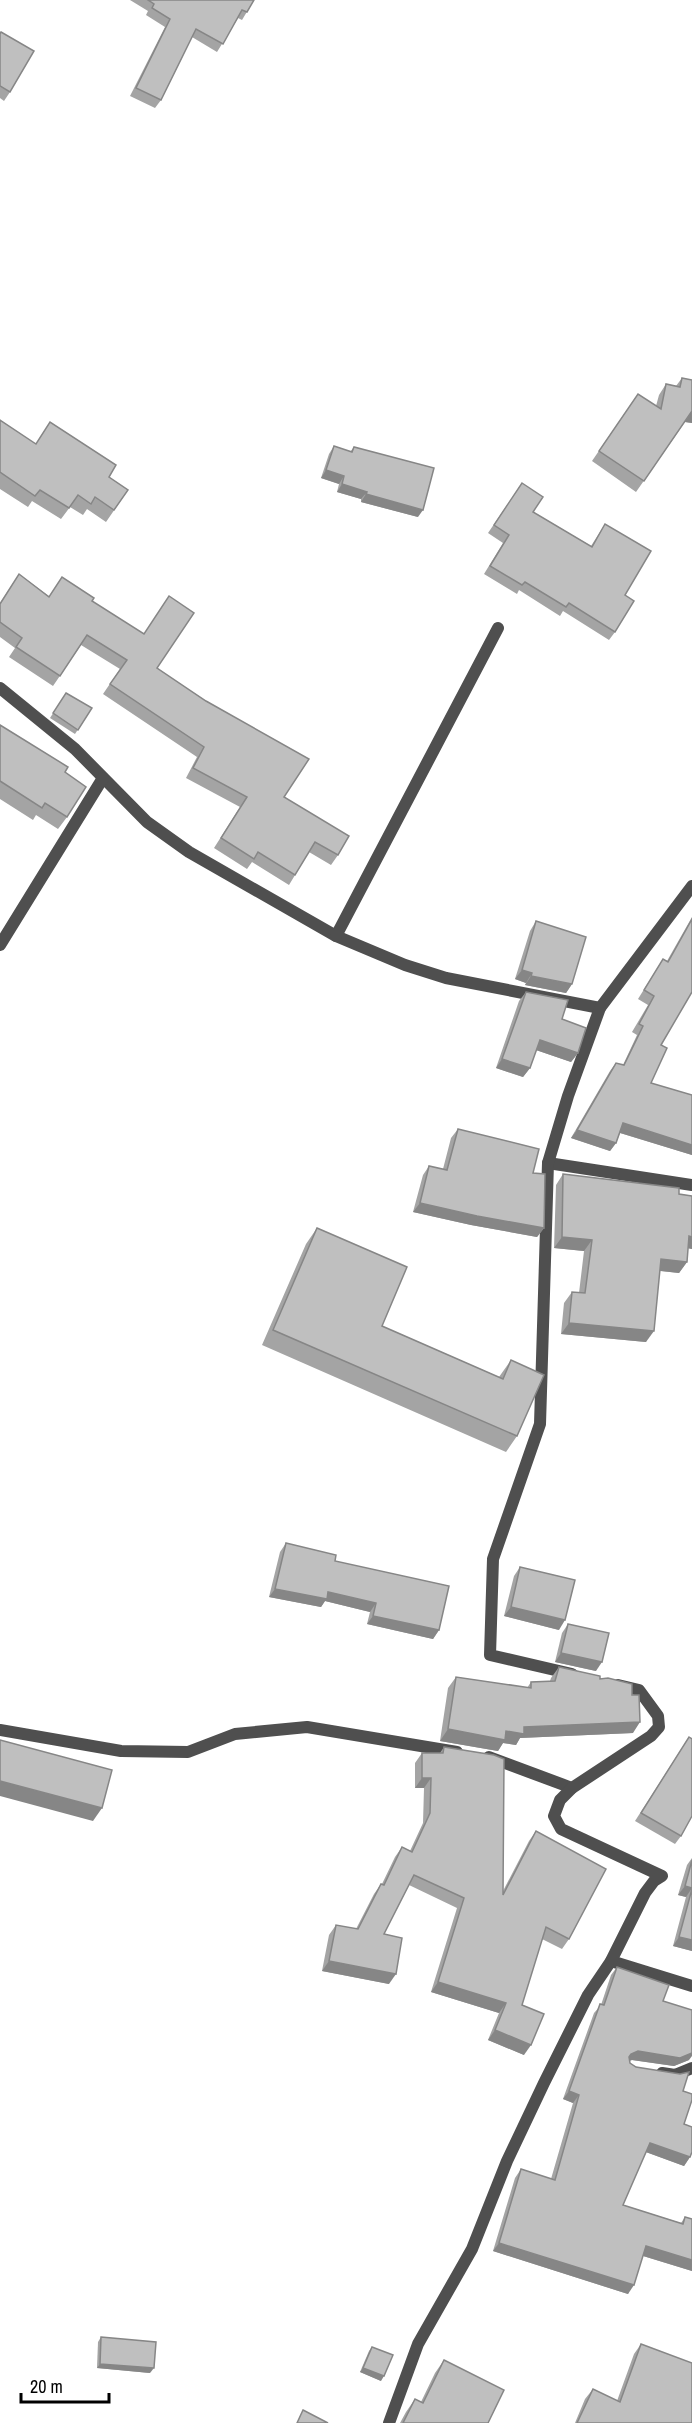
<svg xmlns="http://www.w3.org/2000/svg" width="692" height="2423" font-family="'Archivo Narrow',sans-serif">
<rect width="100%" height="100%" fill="#fff"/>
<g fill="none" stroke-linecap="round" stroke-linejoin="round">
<g stroke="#4f4f4f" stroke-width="12">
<polyline points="0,688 75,749 147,822 189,852 336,936 405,965 446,978 600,1008"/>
<polyline points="336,936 498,628"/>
<polyline points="0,945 103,778"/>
<polyline points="548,1163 692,1185"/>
<polyline points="572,1674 490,1655 493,1559 540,1424 548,1163 568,1096 600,1008 692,886"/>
<polyline points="0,1730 121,1751 188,1752 235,1734 307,1727 457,1752"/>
<polyline points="489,1757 572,1788"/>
<polyline points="611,1961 692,1986"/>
<polyline points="662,2073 675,2075 692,2068"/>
<polyline points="389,2423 418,2344 472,2249 507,2161 544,2083 588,1995 611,1961 645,1893 654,1881 662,1876 561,1829 554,1816 560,1800 572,1788 651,1736 659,1727 658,1716 639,1690 618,1685"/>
</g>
</g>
<g fill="#a4a4a4">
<polygon points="130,0 254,0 242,20 238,18 217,52 192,37 161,100 155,108 130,96 165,27 146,15 148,11"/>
<polygon points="0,34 10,92 4,101 0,98"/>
<polygon points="682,378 692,380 692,423 685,422 636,492 592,461 638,394 656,406 659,395 666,384 676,386"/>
<polygon points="0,420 35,444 109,477 128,490 106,522 87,509 83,515 70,507 61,519 32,501 28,507 0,489"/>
<polygon points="334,446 350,452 354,447 418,517 361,502 361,499 337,492 339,484 321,478 329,454"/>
<polygon points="522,483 533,512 591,546 605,524 625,595 615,632 609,640 563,611 560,616 519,590 517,594 484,574 503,543 488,533"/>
<polygon points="19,574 49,596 92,601 284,797 338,855 331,865 309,852 289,885 252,862 247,869 214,848 240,807 186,778 197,757 103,694 120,669 81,645 53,686 9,657 15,648 0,637 0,603"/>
<polygon points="66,693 92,708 75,734 50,718"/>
<polygon points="0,725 67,817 58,829 36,815 33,820 0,799"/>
<polygon points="692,917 692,992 661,1045 651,1083 692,1095 692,1155 620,1133 616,1143 610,1151 571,1138 610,1071 616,1063 623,1065 637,1035 632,1032 648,1005 638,999 663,959 667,961"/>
<polygon points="536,921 572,984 566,993 525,985 526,983 515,979 530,931"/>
<polygon points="526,992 562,1019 578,1053 571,1062 536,1050 530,1068 523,1077 496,1068 519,1001"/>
<polygon points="458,1129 533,1173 544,1228 537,1237 471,1225 413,1212 423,1175 429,1166 443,1169 451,1138"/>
<polygon points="563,1174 692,1196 692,1249 688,1248 687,1262 679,1273 660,1271 646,1342 561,1334 564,1303 572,1292 579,1293 584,1251 554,1248 556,1185"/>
<polygon points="317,1228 382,1326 499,1377 511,1360 517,1436 506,1452 262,1345 306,1244"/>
<polygon points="286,1543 335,1561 439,1630 433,1639 367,1624 370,1612 325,1601 321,1607 269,1597 280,1552"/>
<polygon points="520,1567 559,1630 504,1616 514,1576"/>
<polygon points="568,1624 596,1671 555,1662 562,1633"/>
<polygon points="559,1667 600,1679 633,1733 520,1738 516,1745 503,1743 498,1751 440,1741 448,1688 456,1677 527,1688 531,1682 550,1681 551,1678"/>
<polygon points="689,1737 681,1836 675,1844 635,1821"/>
<polygon points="444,1747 503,1891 529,1841 536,1831 569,1939 562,1949 542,1939 522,2005 524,2055 488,2040 499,2013 431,1992 457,1908 409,1885 384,1934 389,1984 322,1971 329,1935 336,1925 356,1929 374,1894 381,1884 382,1884 395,1857 402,1847 410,1851 423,1823 424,1788 415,1788 415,1763 422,1753 440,1753"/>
<polygon points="692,1858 692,1951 673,1946 686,1897 678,1895 687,1865"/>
<polygon points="617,1967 663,2001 689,2060 674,2066 632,2060 629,2061 630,2063 636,2067 683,2091 684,2124 690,2157 684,2166 646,2152 623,2205 681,2223 685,2217 692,2219 692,2271 643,2256 628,2294 493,2251 515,2178 521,2169 551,2179 573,2103 563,2099 594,2013 601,2005 611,1975"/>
<polygon points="101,2337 150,2373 97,2368 98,2342"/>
<polygon points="641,2344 692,2423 575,2423 585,2399 593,2389 617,2401 634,2354"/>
<polygon points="372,2347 381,2381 360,2372 369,2351"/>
<polygon points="444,2360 488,2423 400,2423 406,2412 415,2399 421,2402 435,2373"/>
</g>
<g fill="#868686">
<polygon points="692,411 692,423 685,422"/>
<polygon points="326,470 344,476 339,484 321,478"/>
<polygon points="342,484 367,492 361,499 337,492"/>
<polygon points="366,494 423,510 418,517 361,502"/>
<polygon points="522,970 532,973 526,983 515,979"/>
<polygon points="531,976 572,984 566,993 525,985"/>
<polygon points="540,1040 578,1053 571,1062 533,1049"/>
<polygon points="502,1059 530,1068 523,1077 496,1068"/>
<polygon points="623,1123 692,1145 692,1155 617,1132"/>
<polygon points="577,1130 616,1143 610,1151 571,1138"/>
<polygon points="420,1203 544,1228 537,1237 471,1225 413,1212"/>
<polygon points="689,1236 692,1237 692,1249 681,1247"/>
<polygon points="562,1237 592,1240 584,1251 554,1248"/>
<polygon points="661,1259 687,1262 679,1273 653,1270"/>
<polygon points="569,1323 654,1331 646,1342 561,1334"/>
<polygon points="275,1589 328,1592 376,1603 370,1612 325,1601 321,1607 269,1597"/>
<polygon points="511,1607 565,1620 559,1630 504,1616"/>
<polygon points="373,1616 439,1630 433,1639 367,1624"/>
<polygon points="561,1653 602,1662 596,1671 555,1662"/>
<polygon points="640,1722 633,1733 520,1738 516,1745 503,1743 498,1751 440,1741 448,1729 506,1731 524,1727"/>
<polygon points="422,1778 431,1778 424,1788 415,1788"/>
<polygon points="0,1781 102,1808 93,1821 0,1796"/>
<polygon points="685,1886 692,1888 686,1897 678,1895"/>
<polygon points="679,1937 692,1940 692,1951 673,1946"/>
<polygon points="329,1961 396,1974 389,1984 322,1971"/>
<polygon points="438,1982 506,2003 499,2013 431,1992"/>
<polygon points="495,2030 531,2045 524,2055 488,2040"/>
<polygon points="638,2051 692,2053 692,2056 689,2060 674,2066 632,2060 625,2062 631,2054"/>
<polygon points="569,2091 579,2095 573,2103 563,2099"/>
<polygon points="650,2143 690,2157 684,2166 643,2151"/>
<polygon points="499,2243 634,2285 628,2294 493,2251"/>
<polygon points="646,2246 692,2260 692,2271 640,2255"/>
<polygon points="100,2364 154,2368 150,2373 97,2368"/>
<polygon points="363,2368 384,2376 381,2381 360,2372"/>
</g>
<g fill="#bfbfbf" stroke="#868686" stroke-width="1.5">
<polygon points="148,0 254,0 247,12 242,10 223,44 196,29 161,100 136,88 170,19 152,8 154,4"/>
<polygon points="1,32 34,51 10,92 0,86 0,34"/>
<polygon points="682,378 692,380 692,411 644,481 599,451 638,394 661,409 666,384 680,387"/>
<polygon points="0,420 36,444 50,422 116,465 109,477 128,490 114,510 95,497 91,504 78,495 69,508 40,490 35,496 0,472"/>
<polygon points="334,446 352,452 354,447 434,468 423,510 366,494 367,492 342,484 344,476 326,470"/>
<polygon points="522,483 543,497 533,512 592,547 605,524 651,551 625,595 634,601 615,632 569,603 566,607 525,582 522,585 490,566 509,535 494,525"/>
<polygon points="19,574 49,597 62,577 94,598 92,601 144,634 169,596 194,613 157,668 206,701 309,759 284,797 349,836 338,855 315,842 295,875 258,852 254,859 221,838 247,797 193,768 204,747 110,684 127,660 87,635 60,676 16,647 22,638 0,622 0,604"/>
<polygon points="66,693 92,708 78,730 53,713"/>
<polygon points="0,725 68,767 65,772 86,787 67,817 45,803 42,808 0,781"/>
<polygon points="692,919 692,992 661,1045 667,1048 651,1083 692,1095 692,1145 623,1123 616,1143 577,1130 616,1063 624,1065 643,1026 639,1024 654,996 644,990 663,959 668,962"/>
<polygon points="536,921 586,937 572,984 531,976 532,973 522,970"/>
<polygon points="526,992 568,1000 562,1019 586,1028 578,1053 540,1040 530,1068 502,1059"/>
<polygon points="458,1129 539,1149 533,1173 545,1174 544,1228 477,1216 420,1203 429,1166 447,1170"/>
<polygon points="563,1174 679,1188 679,1194 692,1196 692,1237 689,1236 687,1262 661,1259 654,1331 569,1323 572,1292 585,1293 592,1240 562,1237"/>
<polygon points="317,1228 407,1267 382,1326 503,1379 511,1360 544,1375 517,1436 273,1330"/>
<polygon points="286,1543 336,1555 335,1561 449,1586 439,1630 373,1616 376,1603 328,1592 327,1599 275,1589"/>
<polygon points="520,1567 575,1580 565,1620 511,1607"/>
<polygon points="568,1624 609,1633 602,1662 561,1653"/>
<polygon points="559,1667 600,1676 600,1679 608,1678 632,1684 632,1695 639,1695 640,1722 524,1727 524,1734 506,1731 505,1740 448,1729 456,1677 531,1688 531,1682 555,1681"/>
<polygon points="689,1737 692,1739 692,1816 681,1836 641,1813"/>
<polygon points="0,1740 112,1770 102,1808 0,1781"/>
<polygon points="444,1747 494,1755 504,1759 503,1895 536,1831 606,1869 569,1939 546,1927 522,2005 544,2014 531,2045 495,2030 506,2003 438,1982 464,1898 414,1875 384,1934 402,1938 396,1974 329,1961 336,1925 358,1929 381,1884 384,1885 402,1847 412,1852 430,1813 431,1778 422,1778 422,1753 443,1753"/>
<polygon points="692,1860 692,1888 685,1886"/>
<polygon points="692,1889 692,1940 679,1937"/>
<polygon points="617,1967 669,1985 663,2001 692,2010 692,2053 680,2058 638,2051 631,2054 629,2057 630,2063 636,2067 680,2074 689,2072 683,2091 692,2094 692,2100 684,2124 692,2127 692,2152 690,2157 650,2143 623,2205 683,2224 685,2217 692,2219 692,2260 646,2246 634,2285 499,2243 521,2169 555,2180 579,2095 569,2091 600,2004 604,2005"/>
<polygon points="101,2337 156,2342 154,2368 100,2364"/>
<polygon points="641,2344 692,2363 692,2423 577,2423 593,2389 620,2402"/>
<polygon points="372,2347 393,2355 384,2376 363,2368"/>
<polygon points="444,2360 504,2390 488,2423 403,2423 415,2399 423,2403"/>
<polygon points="303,2410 328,2423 297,2423"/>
</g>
<path d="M21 2393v9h88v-9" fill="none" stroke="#000000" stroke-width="3"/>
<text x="30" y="2393" font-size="18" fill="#000000" stroke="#ffffff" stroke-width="4.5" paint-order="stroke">20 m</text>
</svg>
